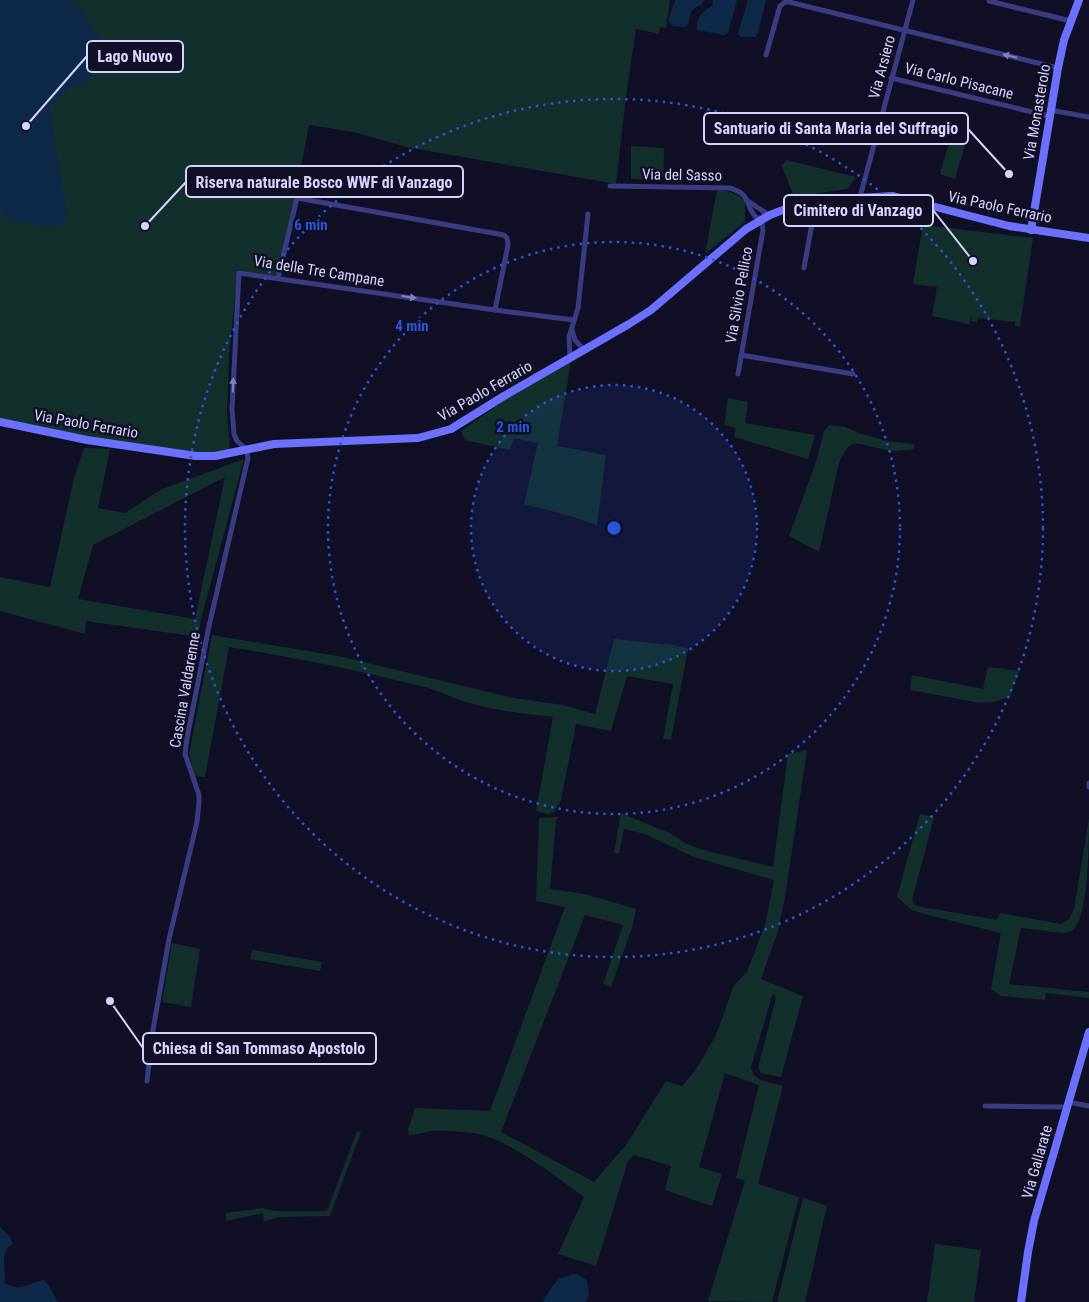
<svg xmlns="http://www.w3.org/2000/svg" width="1089" height="1302" font-family="'Roboto Condensed',sans-serif">
<rect width="100%" height="100%" fill="#110f25"/>
<g fill="#122f2c" fill-rule="evenodd">
<polygon points="0,0 670,0 666,28 660,27 659,34 636,29 626,96 616,184 406,147 354,132 309,125 293,209 277,277 238,270 229,354 227,412 230,454 183,453 0,421"/>
<polygon points="950,140 965,145 955,179 940,174"/>
<polygon points="631,146 664,148 663,180 631,179"/>
<polygon points="786,160 856,177 852,183 847,189 794,197 782,166"/>
<path d="M717 190C730 191 736 193 745 201V222L705 254Z"/>
<polygon points="923,225 1033,238 1020,326 1015,326 1015,322 978,318 977,322 971,321 972,315 969,324 932,316 937,287 913,284"/>
<polygon points="571,361 557,446 606,455 597,525 574,517 524,504 538,443 514,438 510,450 465,440 461,431 514,394"/>
<polygon points="728,398 748,402 745,423 815,435 808,459 734,437 736,428 724,425"/>
<path d="M829 425 845 427 859 433 886 441 914 444V449C903 451 893 452 882 449 857 445 851 434 839 463L819 552 789 536 816 462 824 431Z"/>
<path d="M84 448 110 449 98 508 125 513 162 489 244 459 200 623 199 637 86 621 85 634 0 611V577L50 587 74 478ZM225 477 195 619 78 599 93 545Z"/>
<path d="M212 635 343 657 513 698 563 705 595 714 614 639 673 645 688 649 671 740 663 739 673 684 627 676 611 731 576 724 561 800 554 812 548 814 536 811 553 717C525 714 490 710 463 701 448 696 435 689 420 686 357 670 293 657 229 647L205 777 195 776 189 754Z"/>
<polygon points="988,667 1019,671 1010,697 993,702 980,703 910,690 912,675 983,689"/>
<path d="M807 750 785 897 778 931 761 979 803 996 781 1077 761 1073 758 1068 776 998 773 993 751 1067 753 1074 760 1080 783 1086 758 1184 799 1197 772 1302 708 1301 745 1181 736 1178 759 1085 725 1073 699 1167 722 1174 712 1206 665 1190 671 1166 634 1155 628 1161 596 1266 558 1254 584 1197C555 1176 509 1139 474 1133 462 1132 443 1130 431 1131 424 1132 418 1135 409 1135L408 1129 415 1108 490 1111 565 907 536 901 539 818 558 817 556 821 550 889 585 894 636 909 632 928 611 987 603 984 623 925 585 915 501 1132 594 1182 626 1145 666 1081 682 1086 695 1071 716 1035 734 985 747 972 765 925 774 880 694 857 645 834 624 829 619 854 614 852 621 813 669 833 687 844 703 850 773 867 788 754Z"/>
<path d="M920 814 934 817 912 900 916 906 997 920 1000 913 1061 924 1069 919 1074 909 1089 818C1089 841 1089 913 1074 929 1071 932 1068 932 1063 933L1021 928 1009 984 1089 992V998L1046 993 1045 1000 1001 996 991 989 1001 933 925 914 912 910 897 897Z"/>
<polygon points="172,943 200,949 191,1007 162,1002"/>
<polygon points="252,950 322,962 320,971 250,959"/>
<polygon points="357,1131 361,1132 330,1216 278,1217 264,1222 263,1213 226,1221 226,1213 263,1208 275,1211 327,1211"/>
<polygon points="803,1198 827,1206 805,1302 777,1302"/>
<polygon points="935,1244 981,1250 974,1302 927,1302"/>
</g>
<g fill="#0e284a">
<path d="M0 0H66C81 5 90 24 99 37L91 74 81 87 71 86 49 106 67 216 61 226 47 227 7 219 0 208Z"/>
<path d="M675 0H705L701 5C690 8 690 15 688 25L685 27 673 26 668 21Z"/>
<path d="M713 0H737L728 33 724 35 697 30C696 17 701 13 712 6Z"/>
<polygon points="748,0 766,0 758,32 755,37 740,37 738,33"/>
<path d="M0 1227 9 1236 13 1244 8 1247 4 1258 5 1283C19 1293 28 1283 44 1280 50 1285 53 1295 58 1302H0Z"/>
<path d="M572 1274H577L587 1280 589 1295 585 1302H543C545 1296 556 1280 561 1278 566 1276 568 1278 572 1274Z"/>
</g>
<g fill="none" stroke-linecap="round" stroke-linejoin="round">
<g stroke="#3a3c83" stroke-width="5">
<polyline points="989,1 1071,21"/>
<polyline points="766,55 780,6 785,2 789,2 1058,68"/>
<polyline points="891,78 1049,116"/>
<polyline points="1050,110 1089,117"/>
<path d="M610 186 730 188C753 195 744 206 757 218H764V212"/>
<polyline points="860,197 913,0"/>
<polyline points="748,201 766,213"/>
<polyline points="804,268 816,201"/>
<polyline points="278,278 297,198 504,235 507,238 508,245 495,310"/>
<polyline points="572,330 575,340 583,349"/>
<polyline points="741,355 853,374"/>
<polyline points="570,357 569,337 578,308 588,214"/>
<polyline points="738,374 763,230 762,223 759,220"/>
<polyline points="1089,783 1089,787"/>
<polyline points="147,1081 153,1030 169,939 197,822 199,802 199,795 185,754 187,738 209,626 248,458 246,449 237,441 234,434 232,409 239,273 495,310 574,320"/>
<polyline points="1068,1102 1089,1106"/>
<polyline points="985,1106 1067,1107"/>
</g>
<g stroke="#6b70fe" stroke-width="8">
<polyline points="1031,230 1058,68 1064,40 1079,0"/>
<polyline points="0,422 87,440 196,456 215,456 274,444 418,438 451,429 504,396 629,324 651,310 746,229 770,215 793,206 823,200 893,196 1009,226 1089,238"/>
<polyline points="1021,1302 1028,1252 1034,1221 1089,1032"/>
</g>
</g>
<defs><path id="oneway-solid" d="M-6-.8H1V-3.2L6.5 0L1 3.2V.8H-6Z" transform="scale(1.25)"/></defs>
<g fill="#8080bb">
<use href="#oneway-solid" transform="translate(1010 56) rotate(-167)"/>
<use href="#oneway-solid" transform="translate(409 297) rotate(8)"/>
<use href="#oneway-solid" transform="translate(233 385) rotate(-88)"/>
</g>
<circle cx="614" cy="528" r="143" fill="#2655da" fill-opacity=".12"/>
<g fill="none" stroke="#2655da" stroke-width="2.5" stroke-dasharray="2.5 5">
<circle cx="614" cy="528" r="143"/>
<circle cx="614" cy="528" r="286"/>
<circle cx="614" cy="528" r="429"/>
</g>
<g text-anchor="middle" stroke-width="5" stroke-linejoin="round" paint-order="stroke">
<g font-size="15" fill="#d5d3ff" stroke="#110f25">
<text transform="translate(882 67) rotate(-75)" y="5">Via Arsiero</text>
<text transform="translate(959 81) rotate(14)" y="5">Via Carlo Pisacane</text>
<text transform="translate(1037 112) rotate(-80)" y="5">Via Monasterolo</text>
<text transform="translate(682 175) rotate(1)" y="5">Via del Sasso</text>
<text transform="translate(1000 207) rotate(12)" y="5">Via Paolo Ferrario</text>
<text transform="translate(319 271) rotate(9)" y="5">Via delle Tre Campane</text>
<text transform="translate(739 295) rotate(-80)" y="5">Via Silvio Pellico</text>
<text transform="translate(485 391) rotate(-30)" y="5">Via Paolo Ferrario</text>
<text transform="translate(86 424) rotate(10)" y="5">Via Paolo Ferrario</text>
<text transform="translate(185 690) rotate(-80)" y="5">Cascina Valdarenne</text>
<text transform="translate(1037 1162) rotate(-74)" y="5">Via Gallarate</text>
</g>
</g>
<circle cx="614" cy="528" r="8" fill="#2655da" stroke="#110f25" stroke-width="2.5"/>
<g font-size="15" text-anchor="middle" font-weight="bold" fill="#2655da" stroke="#110f25" stroke-width="5" stroke-linejoin="round" paint-order="stroke">
<text x="311" y="230">6 min</text>
<text x="412" y="331">4 min</text>
<text x="513" y="432">2 min</text>
</g>
<path fill="none" stroke="#d5d3ff" stroke-width="2" d="M26 126L87 56M1009 174L968 129M145 226L186 182M973 261L933 210M110 1001L143 1048"/>
<g fill="#d5d3ff" stroke="#110f25" stroke-width="2">
<circle cx="26" cy="126" r="5"/>
<circle cx="1009" cy="174" r="5"/>
<circle cx="145" cy="226" r="5"/>
<circle cx="973" cy="261" r="5"/>
<circle cx="110" cy="1001" r="5"/>
</g>
<g fill="#110f25" stroke="#d5d3ff" stroke-width="2">
<rect x="87" y="41" width="96" height="31" rx="5"/>
<rect x="704" y="113" width="264" height="31" rx="5"/>
<rect x="186" y="166" width="277" height="31" rx="5"/>
<rect x="784" y="195" width="149" height="31" rx="5"/>
<rect x="143" y="1033" width="233" height="31" rx="5"/>
</g>
<g font-size="16" text-anchor="middle" font-weight="bold" fill="#d5d3ff">
<text x="135" y="62">Lago Nuovo</text>
<text x="836" y="134">Santuario di Santa Maria del Suffragio</text>
<text x="324" y="188">Riserva naturale Bosco WWF di Vanzago</text>
<text x="858" y="216">Cimitero di Vanzago</text>
<text x="259" y="1054">Chiesa di San Tommaso Apostolo</text>
</g>
</svg>
